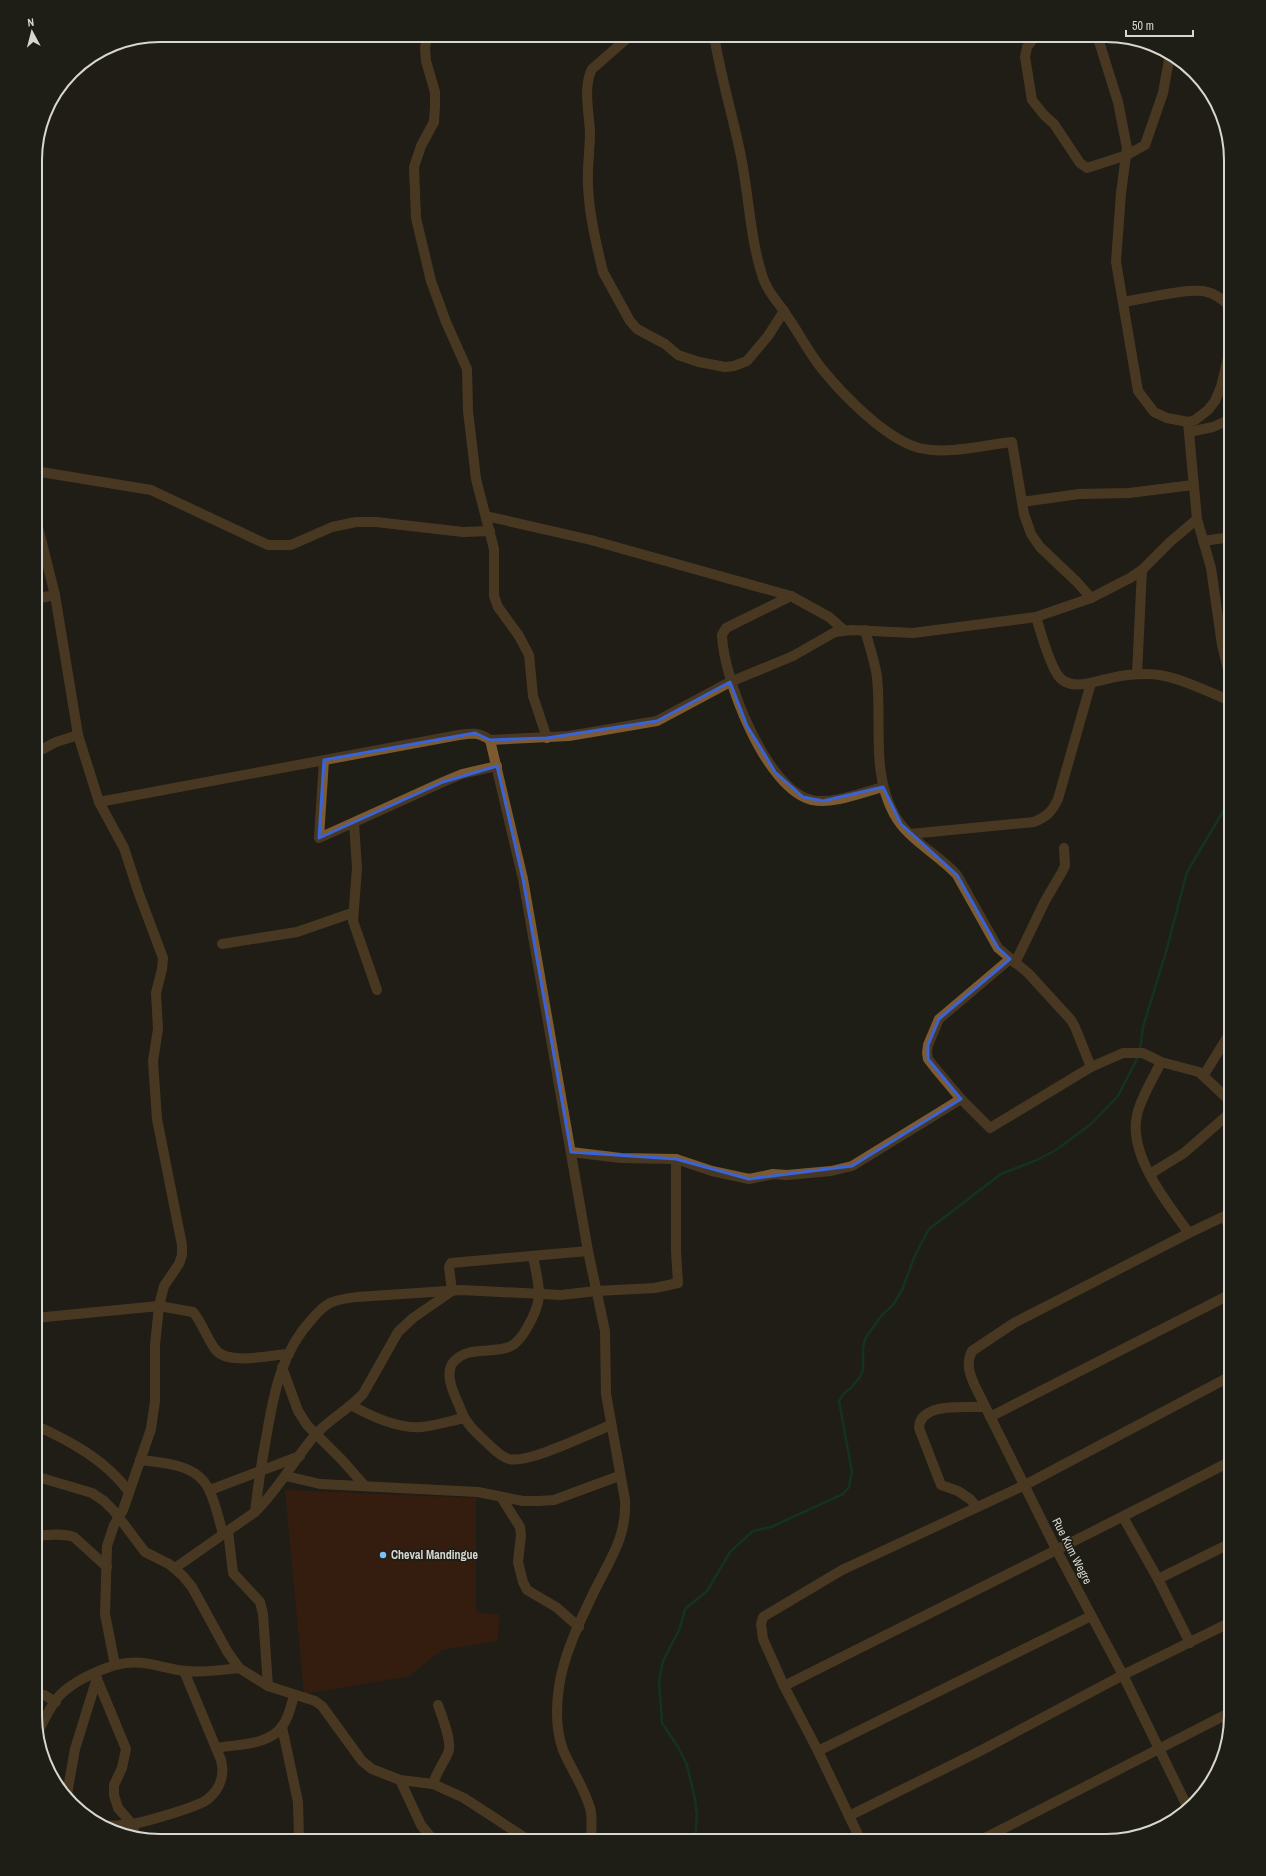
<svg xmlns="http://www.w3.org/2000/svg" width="1266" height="1876" font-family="'Archivo Narrow',sans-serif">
<rect width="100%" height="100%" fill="#1f1e16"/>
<polygon fill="#4e1d08" points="285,1490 476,1498 476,1612 500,1615 497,1641 442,1650 409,1676 304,1694"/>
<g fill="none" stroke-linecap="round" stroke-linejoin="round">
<g stroke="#084d2d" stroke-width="2.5">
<polyline points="1140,1050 1143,1027 1166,952 1187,872 1231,798"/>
<polyline points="695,1841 697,1815 695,1799 687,1765 678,1747 662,1723 659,1681 663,1661 680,1628 685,1609 707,1591 730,1552 753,1531 771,1527 843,1494 849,1487 852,1472 839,1401 844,1393 851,1388 860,1377 863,1370 863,1348 865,1339 881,1316 893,1305 902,1290 916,1253 929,1229 1001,1174 1037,1160 1056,1150 1091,1124 1118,1096 1139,1055"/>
</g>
<g stroke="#7d5a30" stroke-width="10">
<polyline points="427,35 425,48 426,61 435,92 435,106 434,122 421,146 414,167 416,218 431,281 446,322 467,369 468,411 476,479 494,549 494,596 498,607 519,636 529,655 533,696 547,738"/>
<path d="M631 35 592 69C583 86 589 113 590 132 590 150 587 167 588 185 589 214 596 243 603 272L630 321 637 329 665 344 678 355 699 362 725 367 734 366 747 361 768 336 784 311"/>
<path d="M714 35C720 73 731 110 739 147 749 190 749 236 763 278 768 293 779 303 787 316 799 333 809 353 822 369 844 396 886 439 919 448 949 455 983 445 1012 442L1024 514 1031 534 1040 547 1077 582 1091 598"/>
<polyline points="1036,35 1027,47 1025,57 1032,100 1044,115 1054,124 1080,163 1087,168 1127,155 1145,145 1163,93 1170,54"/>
<polyline points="1097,35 1118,102 1127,148 1121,193 1116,262 1138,391 1154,412 1167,418 1188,422 1195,420 1208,410 1215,401 1221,387 1231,345"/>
<path d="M1123 302C1143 299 1191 287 1207 292 1217 294 1224 301 1231 307"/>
<polyline points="1188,422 1197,519 1211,568 1222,645 1228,669 1231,673"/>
<polyline points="1189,432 1213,427 1231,419"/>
<polyline points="35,471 151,490 268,545 291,545 332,527 356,522 376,522 463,532 490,531"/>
<polyline points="1022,502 1079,494 1129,493 1193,485"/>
<path d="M35 515 55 595 78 735 99 802 459 735C472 733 479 732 490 740L523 879 588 1251 605 1331 606 1394 625 1500C627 1539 608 1562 592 1596 579 1623 563 1657 559 1687 556 1707 556 1730 563 1750 571 1769 584 1787 590 1808 593 1817 591 1831 591 1841"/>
<polyline points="486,516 591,540 791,596 829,617 844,630"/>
<polyline points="1203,541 1224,538 1231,539"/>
<path d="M791 596 726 628 722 635C723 677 766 790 812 800 831 805 864 792 883 787"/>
<polyline points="35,599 55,595"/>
<path d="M1036 617C1042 636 1047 657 1057 674 1069 693 1095 681 1111 678 1123 675 1135 674 1147 674 1175 674 1205 691 1231 701"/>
<path d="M865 630C869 645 875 662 877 677 882 723 871 772 894 814 908 840 938 854 957 875L998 948 1028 973 1071 1020 1075 1027 1091 1067 1123 1053H1143L1161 1062 1199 1072 1231 1102"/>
<polyline points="1137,674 1142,570"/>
<polyline points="490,740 569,736 657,721 730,682 793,656 835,632 852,630 913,633 1036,617 1091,598 1130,578 1142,570 1170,542 1197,519"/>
<polyline points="35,753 56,742 78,735"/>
<polyline points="324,760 319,838 443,782 462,774 497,766"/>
<polyline points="354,823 357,868 353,921 377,990"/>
<path d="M910 834 1034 822C1046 817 1052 812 1058 799L1091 683"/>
<polyline points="222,944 297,932 352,913"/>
<polyline points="1010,959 939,1019 928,1045 927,1053 928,1059 935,1068 961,1099 990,1128 1091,1067"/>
<polyline points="1015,963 1045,901 1062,872 1065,866 1064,848"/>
<path d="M1161 1062C1153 1079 1141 1097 1137 1115 1128 1155 1167 1203 1189 1233"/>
<polyline points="1204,1075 1231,1031"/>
<polyline points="571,1152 621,1158 676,1159 712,1171 749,1179 773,1174 787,1175 831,1171 852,1166 961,1099"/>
<polyline points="1150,1174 1184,1153 1231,1112"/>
<polyline points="1224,1217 1231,1229"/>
<path d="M533 1256C539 1289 545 1297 527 1328 523 1335 517 1344 509 1347 491 1354 465 1345 452 1364 445 1376 454 1394 459 1405 464 1421 473 1430 485 1441 492 1447 500 1457 509 1459 528 1464 591 1433 611 1425"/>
<path d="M35 1318 159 1306 193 1312C202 1322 206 1337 215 1349 227 1366 269 1355 289 1354"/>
<polyline points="282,1367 298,1411 307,1425 342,1460 365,1486"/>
<path d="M351 1405C370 1416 399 1429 421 1427 435 1426 450 1421 464 1418"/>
<polyline points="990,1417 1231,1294"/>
<path d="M35 1425C70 1441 106 1460 129 1492"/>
<path d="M140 1460C165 1463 199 1464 210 1492 216 1505 219 1520 223 1534"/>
<polyline points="35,1476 92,1493 104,1501 114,1511 145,1552 169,1564 183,1576 192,1587 227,1651 239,1668 268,1686 315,1701 322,1706 362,1761 372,1769 400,1780 433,1784 464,1798 530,1841"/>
<polyline points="286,1476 320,1484 478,1492 523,1501 539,1501 554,1500 619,1476"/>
<polyline points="210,1490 300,1456"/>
<polyline points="501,1497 520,1527 521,1535 518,1562 523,1582 527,1590 556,1607 579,1627"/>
<path d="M977 1507 970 1499 958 1491 941 1485 919 1428C920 1401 967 1408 985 1407"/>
<path d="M255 1512C258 1485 262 1459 267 1433 274 1392 282 1351 312 1319 317 1313 323 1307 330 1303 338 1299 348 1298 357 1297L462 1290 561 1295 596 1291 655 1288 678 1283 676 1251V1159"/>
<polyline points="1123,1517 1158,1579 1190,1643"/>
<polyline points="228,1531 233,1573 260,1602 263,1614 268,1686"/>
<path d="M35 1536C48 1535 62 1533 74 1537L107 1567"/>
<path d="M175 1568 255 1512C280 1488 294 1459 316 1434 331 1418 349 1409 363 1394L398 1332 413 1318 452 1291 449 1267 451 1263 588 1251"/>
<polyline points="1158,1579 1231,1543"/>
<path d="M115 1665C146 1658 158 1668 186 1671 204 1673 221 1670 239 1668"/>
<polyline points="97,1679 126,1749 122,1768 114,1785 114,1795 118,1808 132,1824 136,1836"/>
<path d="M784 1686C933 1611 1083 1538 1231 1461"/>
<polyline points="35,1694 44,1695 56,1702"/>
<polyline points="282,1727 298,1802 299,1841"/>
<path d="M39 1730C45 1718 51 1705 60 1695 74 1681 97 1671 115 1665L105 1614 107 1546 114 1525 123 1510 151 1429 155 1401V1345L159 1306 164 1286 179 1264 182 1255V1245L157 1119 153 1061 158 1029 156 993 162 969 163 958 139 894 124 848 99 802"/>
<path d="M216 1748C237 1744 270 1746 283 1725 289 1717 291 1705 294 1696"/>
<polyline points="818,1751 1091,1616"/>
<polyline points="400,1780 421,1825 434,1841"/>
<path d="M433 1784C436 1773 443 1764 448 1753 453 1743 442 1717 438 1705"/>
<polyline points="67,1794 75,1749 97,1678"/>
<path d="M1187 1806 1123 1675 1056 1549 974 1384C969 1372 966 1363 972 1351L1014 1323 1189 1233 1231 1213"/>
<polyline points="849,1816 982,1750 1123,1675 1231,1622"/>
<path d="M105 1826C114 1826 124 1825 133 1824 148 1821 198 1807 208 1799 220 1789 225 1775 221 1760L184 1671"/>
<polyline points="861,1841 818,1751 784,1686 763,1639 761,1624 763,1617 842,1570 1025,1485 1231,1376"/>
<polyline points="979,1841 1231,1712"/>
</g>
</g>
<path d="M0 0H1266V1876H0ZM730 682 747 726 765 755 775 772 803 797 823 801 883 787 901 824 957 875 998 948 1010 959 939 1019 928 1045V1059L961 1099 852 1166 749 1179 676 1159 571 1152 523 879 497 766 443 782 319 838 324 760 475 733 490 740 547 738 657 721Z" fill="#1f1e16" fill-opacity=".55" fill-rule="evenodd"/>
<path fill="none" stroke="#3963d7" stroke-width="3" stroke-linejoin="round" d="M730 682 747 726 765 755 775 772 803 797 823 801 883 787 901 824 957 875 998 948 1010 959 939 1019 928 1045V1059L961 1099 852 1166 749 1179 676 1159 571 1152 523 879 497 766 443 782 319 838 324 760 475 733 490 740 547 738 657 721Z"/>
<circle fill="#79bff8" stroke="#1f1e16" stroke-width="1.5" cx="383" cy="1555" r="4"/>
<g text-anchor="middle" stroke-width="3.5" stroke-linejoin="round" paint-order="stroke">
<g font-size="12" fill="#d7d7d1" stroke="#1f1e16">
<text transform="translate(1072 1551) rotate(63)" y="4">Rue Kum Wegre</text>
</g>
<g font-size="12" font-weight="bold" fill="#d7d7d1" stroke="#1f1e16" text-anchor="start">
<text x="391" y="1559">Cheval Mandingue</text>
</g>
</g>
<path d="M0 0H1266V1876H0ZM160 42H1106A118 118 0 0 1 1224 160V1716A118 118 0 0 1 1106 1834H160A118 118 0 0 1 42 1716V160A118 118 0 0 1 160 42Z" fill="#1f1e16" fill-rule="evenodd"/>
<path fill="none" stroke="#d7d7d1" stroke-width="2" d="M160 42H1106A118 118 0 0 1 1224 160V1716A118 118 0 0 1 1106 1834H160A118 118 0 0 1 42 1716V160A118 118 0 0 1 160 42Z"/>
<g transform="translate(32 32) rotate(353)" stroke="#1f1e16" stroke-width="3" paint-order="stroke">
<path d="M0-3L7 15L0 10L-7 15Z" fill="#d7d7d1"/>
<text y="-6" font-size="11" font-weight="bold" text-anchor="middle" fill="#d7d7d1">N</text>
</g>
<path d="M1126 30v6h67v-6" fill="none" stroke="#d7d7d1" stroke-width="2"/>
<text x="1132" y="30" font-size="12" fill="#d7d7d1" stroke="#1f1e16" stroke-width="3" paint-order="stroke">50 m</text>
</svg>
